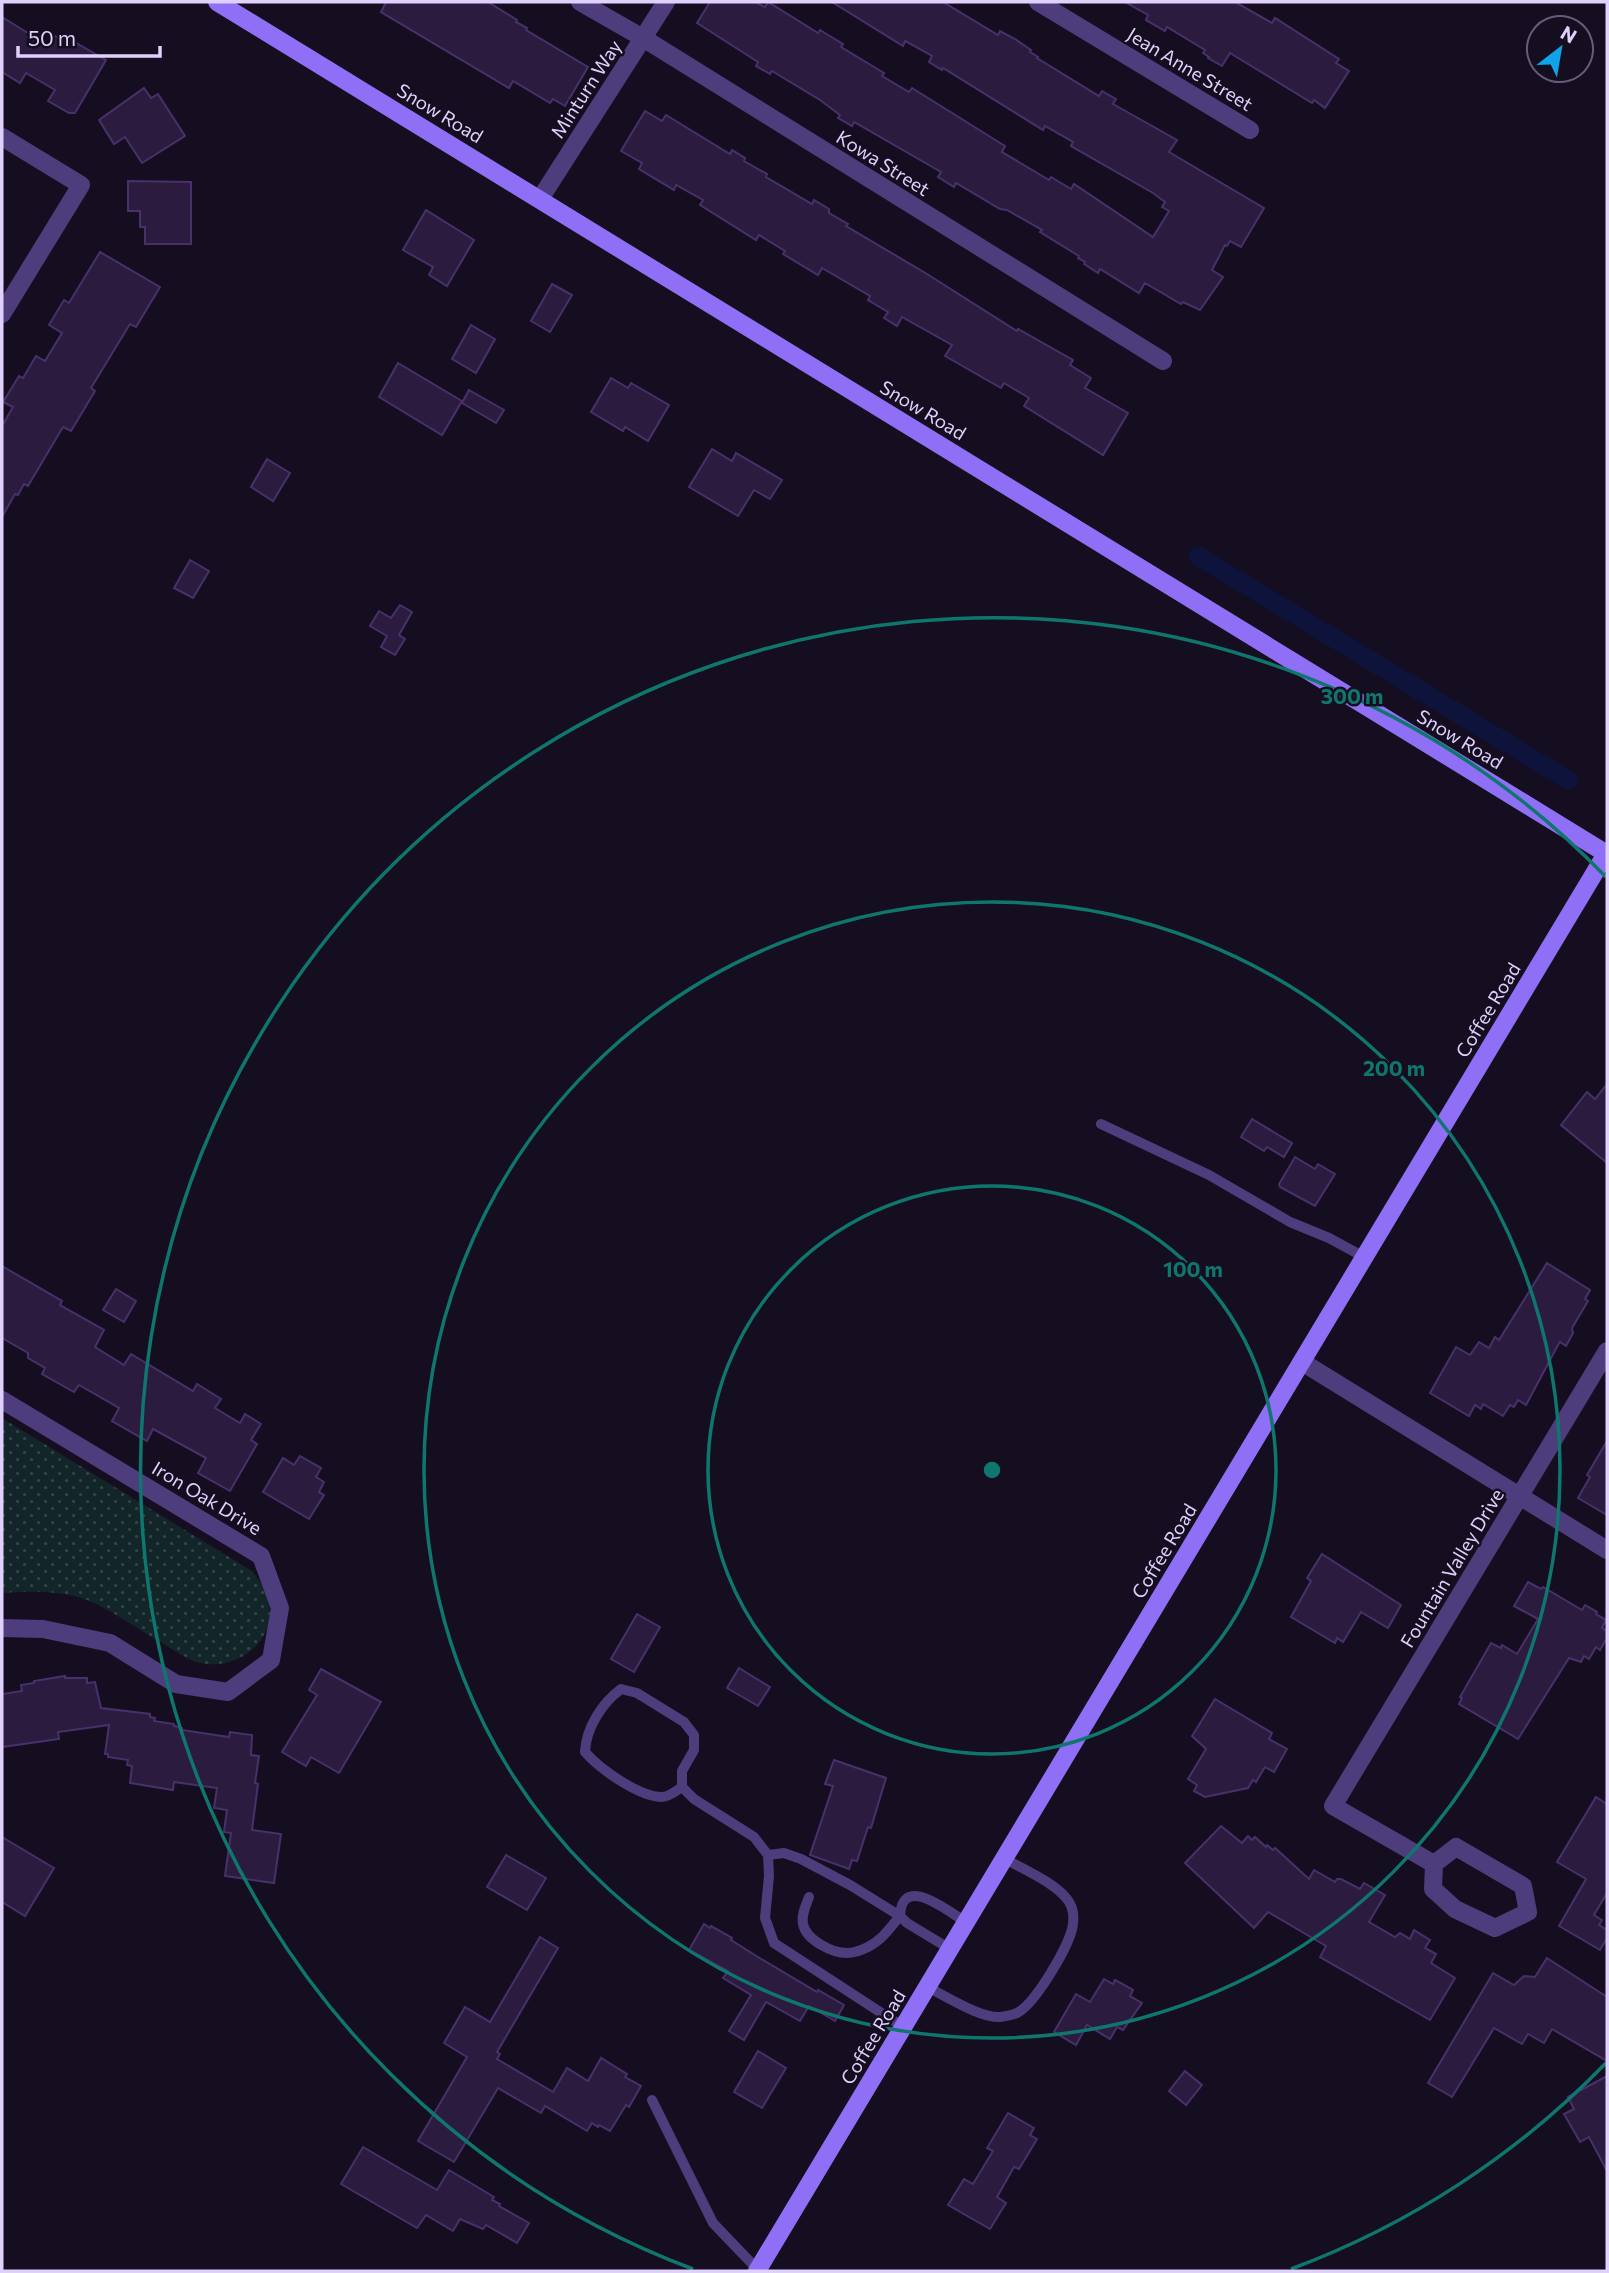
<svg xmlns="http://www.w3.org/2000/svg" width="1609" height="2273" font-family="Commissioner,sans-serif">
<defs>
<pattern id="grass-dots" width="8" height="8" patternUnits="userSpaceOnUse" patternTransform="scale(1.75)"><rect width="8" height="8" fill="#122529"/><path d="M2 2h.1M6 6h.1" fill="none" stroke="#344449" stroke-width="1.8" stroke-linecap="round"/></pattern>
</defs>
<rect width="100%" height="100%" fill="#150e20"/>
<path fill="url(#grass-dots)" d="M2 1418 252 1571C260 1581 267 1591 269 1604 276 1643 235 1671 200 1663 186 1660 170 1647 157 1640 136 1628 110 1609 87 1600 60 1590 30 1591 2 1593Z"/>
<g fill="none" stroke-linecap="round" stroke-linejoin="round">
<polyline stroke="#0d133b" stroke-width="19" points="1198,556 1568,780"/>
</g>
<g fill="#2b1c3f" stroke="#48306a" stroke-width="2">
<polygon points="386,2 488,2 517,20 516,22 527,28 526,30 588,67 565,106 553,99 550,103 513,81 509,88 381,12"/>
<polygon points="710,2 755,2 765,7 768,2 818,33 820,30 843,44 841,47 884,73 882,76 909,92 912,88 1005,146 1002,152 1049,180 1051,177 1071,189 1074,184 1153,237 1169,211 1162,207 1165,202 1153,193 1071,146 1073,142 1045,126 1043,130 943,68 942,70 929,62 932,56 905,41 903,46 832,2 943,2 998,35 1000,31 1015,39 1031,50 1030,52 1038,57 1037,58 1099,96 1102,91 1116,99 1113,104 1177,140 1169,152 1264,208 1241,247 1230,241 1227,246 1225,245 1212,270 1223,277 1200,310 1183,302 1181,304 1145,283 1139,293 1100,269 1098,273 1084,264 1085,262 1078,258 1079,256 1040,232 1042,230 1007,210 1000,209 956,183 954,187 938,177 941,172 854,122 852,126 838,118 840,115 820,100 772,71 770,74 756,66 758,62 697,23"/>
<polygon points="1125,2 1235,2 1272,23 1275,18 1339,59 1336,63 1349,71 1325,108 1314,100 1312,103 1230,53 1222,66 1208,58 1209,57 1203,53 1205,50 1167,27 1165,31 1146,20 1148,15"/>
<polygon points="2,17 49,46 55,36 67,43 69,39 106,60 75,113 69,113 48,101 55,90 26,73 20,83 2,72"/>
<polygon points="144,88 151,98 158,94 185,136 142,163 125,137 114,144 99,120"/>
<polygon points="645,111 662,121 666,115 730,154 732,150 745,158 744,161 767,174 766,177 812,204 814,200 829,209 829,213 848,224 846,226 927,274 1017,331 1018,329 1073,360 1070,365 1091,378 1085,388 1128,413 1103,455 1024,406 1029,398 1004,383 1001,388 945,356 952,345 902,317 897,326 884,318 888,312 868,300 870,296 822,268 818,275 783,254 785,251 759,235 756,240 700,205 703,200 676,185 674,190 639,169 642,163 621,151"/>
<polygon points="128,181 191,182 191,244 145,244 145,227 140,227 140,211 128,211"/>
<polygon points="426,210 474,240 447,286 429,275 433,267 403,250"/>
<polygon points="100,252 160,287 136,327 130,324 91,388 95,391 71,431 63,427 28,486 24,484 18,495 15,494 2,517 2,426 13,407 3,402 19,376 23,378 36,356 45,361 62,333 49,325 64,300 69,303"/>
<polygon points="552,284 572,295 550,332 531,321"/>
<polygon points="471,325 495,339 476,373 452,359"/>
<polygon points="398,363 462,401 442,435 379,397"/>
<polygon points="611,378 628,388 631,383 669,405 648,441 625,427 623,431 591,412"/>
<polygon points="469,390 504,410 496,423 462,403"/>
<polygon points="712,449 732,461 736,453 782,480 770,499 754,490 738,516 689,487"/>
<polygon points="267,459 290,473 273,501 251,487"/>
<polygon points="190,560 209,571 193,598 174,588"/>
<polygon points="400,605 412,612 399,635 405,639 395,655 381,647 387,636 370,626 379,611 391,618"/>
<polygon points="1607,1084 1607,1163 1561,1125 1587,1092 1595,1099"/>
<polygon points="1252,1119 1292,1143 1284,1157 1267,1147 1264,1151 1241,1137"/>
<polygon points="1295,1157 1315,1169 1318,1164 1335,1174 1315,1206 1280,1187 1279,1184"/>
<polygon points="1547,1263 1590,1290 1585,1299 1588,1301 1572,1328 1573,1333 1566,1346 1560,1342 1558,1345 1526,1405 1518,1400 1514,1407 1510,1405 1503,1416 1483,1404 1481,1409 1475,1405 1469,1416 1430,1393 1456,1347 1470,1355 1479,1342 1489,1348 1495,1337 1499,1340"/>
<polygon points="2,1266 62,1301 60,1305 104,1330 95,1347 124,1365 131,1354 193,1391 197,1384 221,1399 215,1408 240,1423 245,1414 261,1424 251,1440 257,1444 230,1491 198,1473 206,1458 153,1429 147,1441 112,1421 119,1408 79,1385 74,1392 42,1374 45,1368 28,1358 28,1353 2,1338"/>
<polygon points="116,1289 136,1301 124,1322 103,1310"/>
<polygon points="1607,1441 1607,1515 1578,1498 1590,1477 1587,1475"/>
<polygon points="300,1456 321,1468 316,1477 324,1482 319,1492 324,1495 309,1519 263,1492 283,1458 294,1465"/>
<polygon points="1322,1554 1401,1605 1388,1628 1361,1612 1343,1642 1337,1638 1335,1643 1291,1617 1311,1581 1307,1578"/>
<polygon points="1528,1582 1541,1589 1543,1587 1582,1610 1585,1605 1597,1612 1596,1614 1606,1620 1602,1628 1607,1631 1607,1638 1600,1650 1596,1647 1589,1659 1584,1656 1581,1662 1569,1658 1518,1739 1459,1704 1462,1698 1460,1697 1491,1643 1501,1648 1502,1645 1517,1654 1538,1619 1514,1606"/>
<polygon points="637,1614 660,1627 634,1672 611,1659"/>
<polygon points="739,1668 770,1687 758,1706 727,1688"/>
<polygon points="321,1669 381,1702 339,1773 311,1757 306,1766 282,1752 317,1695 309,1690"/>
<polygon points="65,1676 65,1678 87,1678 87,1683 95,1682 101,1708 150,1714 150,1717 155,1718 154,1721 174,1724 174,1726 182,1728 182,1730 229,1737 230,1732 252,1735 251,1755 259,1756 255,1783 258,1784 252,1830 281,1834 274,1883 225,1876 231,1833 224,1832 227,1810 214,1808 217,1788 174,1782 173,1790 130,1783 132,1766 127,1765 128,1760 108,1757 108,1754 105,1754 109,1725 58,1732 59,1739 2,1747 2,1694 22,1691 21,1685 34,1683 34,1681"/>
<polygon points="1215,1699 1272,1733 1269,1739 1287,1749 1274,1772 1265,1767 1256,1782 1253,1780 1248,1788 1205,1797 1194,1791 1197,1785 1188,1779 1206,1749 1192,1736"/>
<polygon points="834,1760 886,1778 871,1828 868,1827 857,1861 852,1860 849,1869 810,1855 833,1786 825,1784"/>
<polygon points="1596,1797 1607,1804 1607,1893 1594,1915 1602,1920 1599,1925 1607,1930 1607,1938 1600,1950 1559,1926 1586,1879 1557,1862"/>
<polygon points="1221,1826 1242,1843 1248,1836 1252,1840 1255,1837 1266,1847 1267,1845 1273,1850 1275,1848 1309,1879 1314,1870 1335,1882 1337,1879 1341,1879 1360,1889 1364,1883 1385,1895 1369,1922 1395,1937 1400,1933 1410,1939 1414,1930 1430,1940 1425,1948 1436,1954 1431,1963 1455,1978 1430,2020 1320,1957 1326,1946 1268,1912 1254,1928 1185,1863"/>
<polygon points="2,1837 54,1868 25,1916 2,1902"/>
<polygon points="506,1855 546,1878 527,1910 487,1887"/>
<polygon points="704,1924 710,1928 711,1926 732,1938 731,1940 758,1957 817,1992 818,1990 844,2005 835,2021 809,2006 800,2021 766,2002 744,2040 729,2031 751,1995 723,1978 728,1971 689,1950"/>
<polygon points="540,1937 558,1948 497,2052 500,2054 497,2059 553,2092 567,2068 588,2081 601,2058 627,2074 625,2077 641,2086 629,2107 626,2105 610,2131 599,2125 598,2127 592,2123 587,2131 545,2106 541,2113 498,2088 454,2162 418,2141 467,2057 444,2043 465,2007 490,2022"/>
<polygon points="1547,1958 1607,1997 1607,2061 1552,2029 1544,2043 1528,2034 1522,2044 1494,2028 1452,2097 1428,2083 1493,1973 1514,1985 1524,1976 1535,1977"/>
<polygon points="1104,1979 1113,1984 1115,1980 1133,1990 1130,1996 1142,2003 1123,2030 1117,2027 1110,2039 1087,2025 1076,2045 1054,2032 1076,1994 1090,2002"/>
<polygon points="758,2051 786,2068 762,2108 734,2092"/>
<polygon points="1185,2071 1202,2085 1186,2105 1169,2091"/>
<polygon points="1607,2076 1607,2171 1589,2137 1580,2142 1564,2114 1574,2109 1568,2097"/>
<polygon points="1008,2113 1034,2128 1030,2135 1037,2139 1019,2169 1014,2167 997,2197 1006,2203 990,2229 948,2205 964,2179 973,2184 993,2151 987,2148"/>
<polygon points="363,2147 437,2190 449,2170 494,2197 492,2200 500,2204 499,2206 529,2223 517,2243 486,2225 483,2229 460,2219 453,2231 426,2215 417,2228 341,2184"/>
</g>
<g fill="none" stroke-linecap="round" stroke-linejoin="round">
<g stroke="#4d3d7c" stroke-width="10">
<polyline points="1101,1124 1209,1175 1290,1222 1329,1238 1364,1257"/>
<path d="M682 1787C676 1791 669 1797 662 1797 639 1797 600 1769 585 1752 586 1728 602 1703 621 1689L637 1693 684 1722 694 1735V1750L682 1771V1787L694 1799 754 1837 768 1855 769 1876 765 1918 774 1943 903 2027"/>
<path d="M768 1855 784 1853 801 1859 850 1885 900 1916C890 1928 882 1940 868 1947 862 1950 853 1953 847 1953 832 1953 806 1940 803 1924 801 1915 806 1905 809 1897"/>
<path d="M950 1949 907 1923 900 1916C902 1873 947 1911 966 1922"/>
<path d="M927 1987C946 1996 981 2019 1001 2017 1005 2016 1013 2015 1017 2013 1035 2004 1071 1944 1073 1924 1074 1915 1073 1906 1067 1899 1054 1882 1022 1869 1004 1858"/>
<polyline points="652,2100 713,2223 758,2270"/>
</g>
<g stroke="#4d3d7c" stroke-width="18">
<polyline points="580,2 643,38 1163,361"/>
<polyline points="1038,2 1250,130"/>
<polyline points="2,137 81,185 2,314"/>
<polyline points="540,199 666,2"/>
<polyline points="1302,1362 1607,1550"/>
<polyline points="2,1400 261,1556 280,1608 271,1660 228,1692 176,1684 110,1643 43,1629 2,1628"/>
<polyline points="1434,1864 1433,1889 1455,1909 1495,1928 1528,1912 1523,1886 1456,1847 1434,1864 1333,1806 1607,1351"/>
</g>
<g stroke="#8f6ff5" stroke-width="18">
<polyline points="217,2 1607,854"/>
<polyline points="757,2271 1607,852"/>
</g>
</g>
<g fill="none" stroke="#0f766e" stroke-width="3.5">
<circle cx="992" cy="1470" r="284"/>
<circle cx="992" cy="1470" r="568"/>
<path d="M1606 2063A853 853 0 0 1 1291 2269M693 2269A853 853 0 1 1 1606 877"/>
</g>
<g text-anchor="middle" stroke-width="5" stroke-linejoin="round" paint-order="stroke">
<g font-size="19" fill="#dfd1fc" stroke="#150e20">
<text transform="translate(1190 69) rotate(31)" y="7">Jean Anne Street</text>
<text transform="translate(586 89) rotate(-57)" y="7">Minturn Way</text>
<text transform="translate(440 113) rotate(31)" y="7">Snow Road</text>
<text transform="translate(883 163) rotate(32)" y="7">Kowa Street</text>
<text transform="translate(923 410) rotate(31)" y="7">Snow Road</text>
<text transform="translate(1460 739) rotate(31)" y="7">Snow Road</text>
<text transform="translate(1488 1010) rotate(-59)" y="7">Coffee Road</text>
<text transform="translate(207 1498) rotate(31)" y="7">Iron Oak Drive</text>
<text transform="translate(1164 1551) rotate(-59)" y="7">Coffee Road</text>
<text transform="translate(1452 1568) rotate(-59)" y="7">Fountain Valley Drive</text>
<text transform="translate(873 2037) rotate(-59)" y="7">Coffee Road</text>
</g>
</g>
<circle cx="992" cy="1470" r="10" fill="#0f766e" stroke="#150e20" stroke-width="3.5"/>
<g font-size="21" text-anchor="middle" font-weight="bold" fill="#0f766e" stroke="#150e20" stroke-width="5" stroke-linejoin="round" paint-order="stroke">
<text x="1352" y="704">300 m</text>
<text x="1394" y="1076">200 m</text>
<text x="1193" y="1277">100 m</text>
</g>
<rect width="1609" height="2273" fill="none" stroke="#dfd1fc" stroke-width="7"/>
<g transform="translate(1560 49) rotate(31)"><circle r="33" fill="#150e20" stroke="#665c78" stroke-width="2"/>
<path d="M0-5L12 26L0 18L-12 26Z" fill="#10a3e8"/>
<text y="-10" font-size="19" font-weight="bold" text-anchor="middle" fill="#dfd1fc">N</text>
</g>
<path d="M18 46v10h142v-10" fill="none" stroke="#dfd1fc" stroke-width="3.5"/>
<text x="28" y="46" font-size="21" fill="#dfd1fc" stroke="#150e20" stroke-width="5" paint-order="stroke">50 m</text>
</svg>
